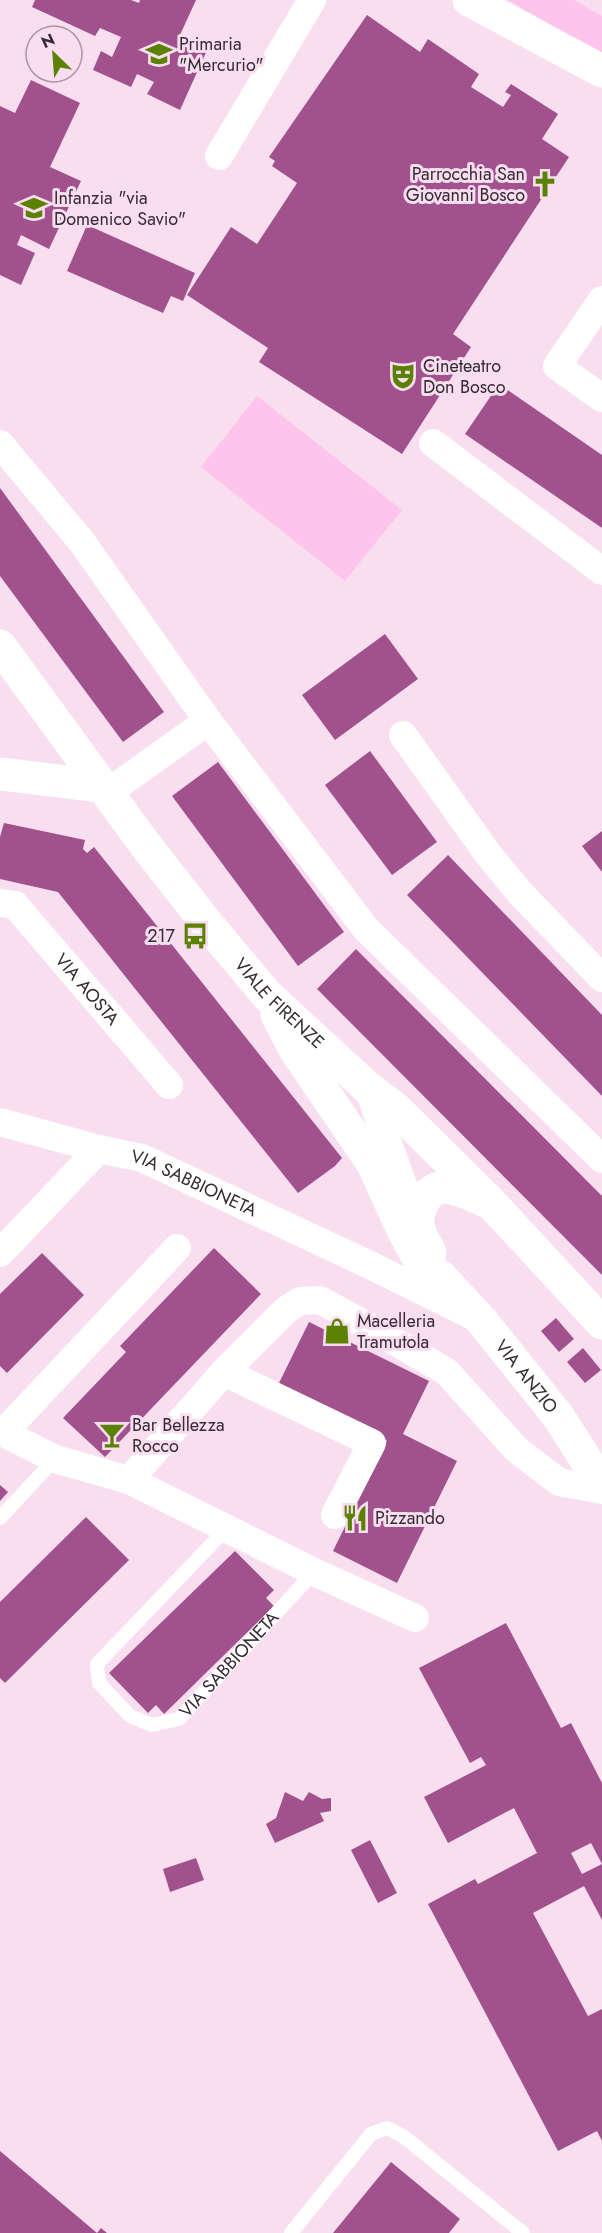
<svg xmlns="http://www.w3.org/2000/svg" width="602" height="2233" font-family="Jost,sans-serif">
<rect width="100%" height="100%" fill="#f9def0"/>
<g fill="#fdc4ec">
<polygon points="508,0 574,0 602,16 602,55"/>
<polygon points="257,396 402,510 345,581 201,467"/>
</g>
<g fill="#a1528d" fill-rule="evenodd">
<polygon points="35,0 131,0 139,3 140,0 196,0 180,35 208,48 180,110 147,94 154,82 137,74 131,87 93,70 101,51 112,57 121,37 100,28 95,36 32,7"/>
<polygon points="367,15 420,52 428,39 479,74 471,87 503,107 511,95 505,92 511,84 558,114 542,139 569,157 453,334 471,347 402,454 259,362 268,348 187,295 231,227 257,244 297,183 272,166 275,161 269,157"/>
<polygon points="31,80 80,103 50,167 81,181 49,249 21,235 17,245 35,253 21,285 0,275 0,106 15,113"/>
<polygon points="87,225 195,273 183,301 171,296 163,313 67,271"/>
<polygon points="499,384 602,455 602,528 465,434"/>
<polygon points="0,488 164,712 123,742 0,576"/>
<polygon points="385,634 418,679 335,740 302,695"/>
<polygon points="370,751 437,842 392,875 325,785"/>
<polygon points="218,762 344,932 298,966 172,796"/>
<polygon points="4,823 85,840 83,849 87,853 94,847 342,1158 335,1166 298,1193 58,892 0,879 0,837"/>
<polygon points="602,831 602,872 582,846"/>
<polygon points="448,855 602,1015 602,1096 407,895"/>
<polygon points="356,949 602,1196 602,1275 317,989"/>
<polygon points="214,1248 261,1294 105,1457 63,1418 126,1352 120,1346"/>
<polygon points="42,1253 84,1295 7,1373 0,1366 0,1294"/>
<polygon points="556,1318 574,1339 559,1352 541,1331"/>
<polygon points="309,1322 429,1381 403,1434 457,1461 397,1583 333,1551 387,1441 277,1387"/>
<polygon points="583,1348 601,1370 585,1383 567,1362"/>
<polygon points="0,1485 8,1492 0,1501"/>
<polygon points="86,1517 129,1560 5,1683 0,1678 0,1602"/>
<polygon points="235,1551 274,1590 266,1598 274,1606 164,1714 156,1705 148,1713 109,1673"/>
<path d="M506 1623 561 1728 571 1723 602 1783V1920L584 1886 533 1913 588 2016 602 2009V2141L597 2131 558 2151 428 1904 475 1879 478 1884 537 1853 514 1808 448 1843 424 1797 486 1765 481 1757 470 1763 419 1668ZM591 1843 602 1864 582 1874 571 1853Z"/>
<polygon points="285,1792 303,1801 309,1792 322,1799 331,1798 331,1811 320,1813 324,1821 275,1843 266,1824 276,1818"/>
<polygon points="370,1840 397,1893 378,1903 351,1850"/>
<polygon points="196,1858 204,1880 170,1892 163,1869"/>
<polygon points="0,2151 97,2233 101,2228 107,2233 0,2233"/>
<polygon points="391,2162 460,2219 449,2233 333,2233"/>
</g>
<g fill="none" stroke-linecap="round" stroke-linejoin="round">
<g stroke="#fff" stroke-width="14">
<polyline points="0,1518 55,1459"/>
<path id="s1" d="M227 1528 97 1664 99 1683 130 1716 152 1725 179 1719 314 1572"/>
<polyline points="291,2233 371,2134 387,2128 403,2136 523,2233"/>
</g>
<g stroke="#fff" stroke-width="28">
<polyline points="219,156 312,0"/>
<polyline points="602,300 557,366 602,398"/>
<polyline points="433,443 602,571"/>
<polyline points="0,444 82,542 208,721 366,929 602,1159"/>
<polyline points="403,735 488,854 521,894 602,978"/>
<polyline points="107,793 208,721"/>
<path id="s2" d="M0 903 15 905 169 1085"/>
<polyline points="368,1088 418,1226"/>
<path id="s3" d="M0 1122 99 1149 142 1158 376 1268 473 1316"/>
<polyline points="0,1253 99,1149"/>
<polyline points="224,1372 372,1443 335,1515"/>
<polyline points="0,1431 55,1459 129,1480 314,1572 415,1618"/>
<polyline points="3,1433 177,1248"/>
<polyline points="129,1480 224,1372 286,1310 300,1301 320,1300 370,1327 447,1372 516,1449 559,1482 602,1490"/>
</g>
<g stroke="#fff" stroke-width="33">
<path id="s4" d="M0 646 144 843 204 920 267 995 368 1088 396 1109 492 1204 602 1323"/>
<polyline points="0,774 101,786"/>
<path id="s5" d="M277 1015 296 1051 373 1164 403 1230 423 1267 440 1276 481 1320 558 1416 602 1485"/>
<path d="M430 1253C426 1244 420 1235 418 1226 416 1212 425 1191 440 1188 455 1185 473 1196 486 1201"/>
</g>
<polyline stroke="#fff" stroke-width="33" points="469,0 602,71"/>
</g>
<defs>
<g id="school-bare" transform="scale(2.07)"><path d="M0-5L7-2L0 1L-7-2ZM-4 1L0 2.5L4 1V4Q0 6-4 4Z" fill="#5b8100" stroke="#f9def0" stroke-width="2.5" paint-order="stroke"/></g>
<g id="church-bare" transform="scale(2.07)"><path d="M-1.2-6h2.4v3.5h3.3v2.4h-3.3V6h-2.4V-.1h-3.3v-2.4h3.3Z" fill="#5b8100" stroke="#f9def0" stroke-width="2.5" paint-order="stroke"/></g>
<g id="theatre-bare" transform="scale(2.07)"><path d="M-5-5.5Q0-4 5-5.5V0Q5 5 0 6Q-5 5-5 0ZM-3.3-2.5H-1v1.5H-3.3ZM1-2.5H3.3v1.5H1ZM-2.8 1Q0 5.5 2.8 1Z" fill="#5b8100" stroke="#f9def0" stroke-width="2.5" paint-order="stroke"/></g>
<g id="bus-bare" transform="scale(2.07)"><path d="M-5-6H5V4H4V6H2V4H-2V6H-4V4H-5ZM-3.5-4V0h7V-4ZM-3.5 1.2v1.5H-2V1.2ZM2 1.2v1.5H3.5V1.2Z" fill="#5b8100" stroke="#f9def0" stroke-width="2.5" paint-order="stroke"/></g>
<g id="shop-bare" transform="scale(2.07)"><path d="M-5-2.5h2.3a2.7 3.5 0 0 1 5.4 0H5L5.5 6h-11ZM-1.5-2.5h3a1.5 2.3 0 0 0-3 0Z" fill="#5b8100" stroke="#f9def0" stroke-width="2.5" paint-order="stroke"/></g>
<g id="bar-bare" transform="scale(2.07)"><path d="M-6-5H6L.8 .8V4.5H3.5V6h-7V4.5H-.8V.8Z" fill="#5b8100" stroke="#f9def0" stroke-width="2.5" paint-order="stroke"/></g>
<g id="restaurant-bare" transform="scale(2.07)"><path d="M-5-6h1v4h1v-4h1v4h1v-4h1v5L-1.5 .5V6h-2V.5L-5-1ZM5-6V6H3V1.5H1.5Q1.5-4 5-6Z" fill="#5b8100" stroke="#f9def0" stroke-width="2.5" paint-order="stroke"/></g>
</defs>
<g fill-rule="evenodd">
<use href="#school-bare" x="159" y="54"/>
<use href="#church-bare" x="545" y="184"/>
<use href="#school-bare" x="34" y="208"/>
<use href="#theatre-bare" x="403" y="376"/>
<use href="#bus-bare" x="195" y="936"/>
<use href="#shop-bare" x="337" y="1331"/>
<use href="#bar-bare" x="112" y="1435"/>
<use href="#restaurant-bare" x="355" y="1518"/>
</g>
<g text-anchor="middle" stroke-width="6" stroke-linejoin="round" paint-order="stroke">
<g font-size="18" fill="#352b32" stroke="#f9def0" text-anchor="start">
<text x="179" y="50">Primaria<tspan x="179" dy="21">"Mercurio"</tspan></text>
<text x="525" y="180" text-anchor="end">Parrocchia San<tspan x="525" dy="21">Giovanni Bosco</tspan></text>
<text x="54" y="204">Infanzia "via<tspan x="54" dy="21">Domenico Savio"</tspan></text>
<text x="423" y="372">Cineteatro<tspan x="423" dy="21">Don Bosco</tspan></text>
<text x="175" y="942" text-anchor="end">217</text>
<text x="357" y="1327">Macelleria<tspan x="357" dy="21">Tramutola</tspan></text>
<text x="132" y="1431">Bar Bellezza<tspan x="132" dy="21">Rocco</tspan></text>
<text x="375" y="1524">Pizzando</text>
</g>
<g font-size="18" fill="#352b32" stroke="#f9def0">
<text dy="6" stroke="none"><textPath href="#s2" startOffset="126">VIA AOSTA</textPath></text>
<text dy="6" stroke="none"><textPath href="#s4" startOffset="454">VIALE FIRENZE</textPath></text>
<text dy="6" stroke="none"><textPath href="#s3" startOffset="204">VIA SABBIONETA</textPath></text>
<text dy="6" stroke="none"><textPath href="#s5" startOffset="444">VIA ANZIO</textPath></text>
<text dy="6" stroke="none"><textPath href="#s1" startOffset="378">VIA SABBIONETA</textPath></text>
</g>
</g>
<g transform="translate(54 54) rotate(335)"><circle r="28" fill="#f9def0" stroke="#ab96a4" stroke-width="1.5"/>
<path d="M0-4.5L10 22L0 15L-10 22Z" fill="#5b8100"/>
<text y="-9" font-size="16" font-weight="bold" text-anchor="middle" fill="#352b32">N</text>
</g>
</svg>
